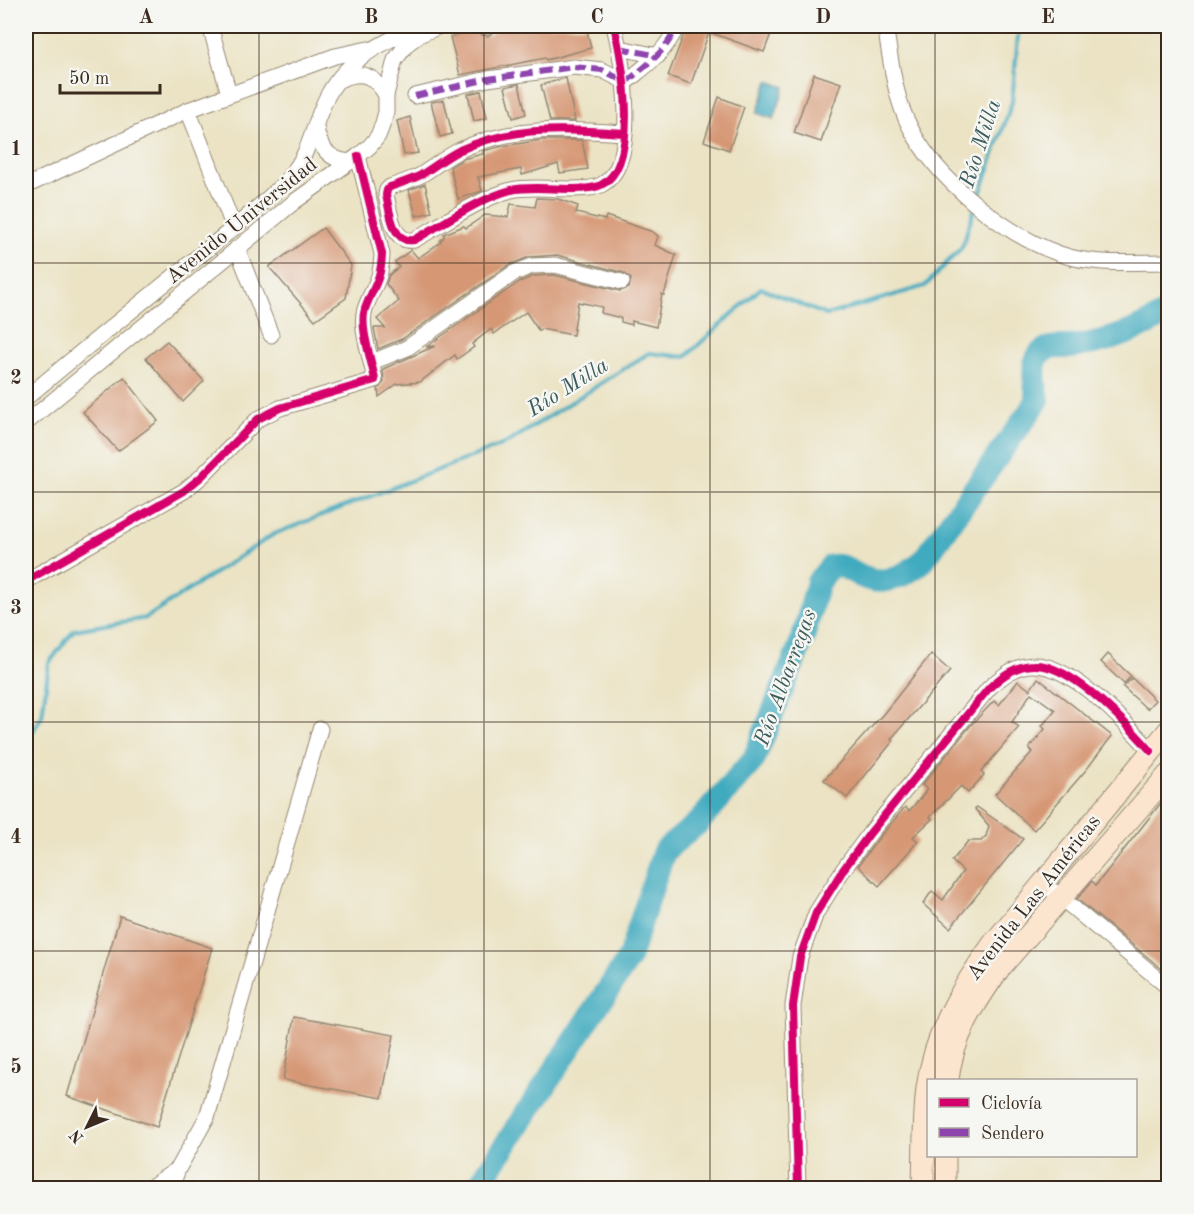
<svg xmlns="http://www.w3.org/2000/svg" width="1194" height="1214" font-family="'Old Standard TT',serif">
<rect width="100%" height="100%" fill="#f6f6f2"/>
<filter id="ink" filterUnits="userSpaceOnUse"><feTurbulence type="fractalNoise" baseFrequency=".0167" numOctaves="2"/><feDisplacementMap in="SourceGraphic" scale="12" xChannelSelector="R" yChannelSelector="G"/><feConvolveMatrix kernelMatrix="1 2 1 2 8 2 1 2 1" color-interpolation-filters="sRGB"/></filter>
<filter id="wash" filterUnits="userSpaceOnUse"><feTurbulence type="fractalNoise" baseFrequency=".008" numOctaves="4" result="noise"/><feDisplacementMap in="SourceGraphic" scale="24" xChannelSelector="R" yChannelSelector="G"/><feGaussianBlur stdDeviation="1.35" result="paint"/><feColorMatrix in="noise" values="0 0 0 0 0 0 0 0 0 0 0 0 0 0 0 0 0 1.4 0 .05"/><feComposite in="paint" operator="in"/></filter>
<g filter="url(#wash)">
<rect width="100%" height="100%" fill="#ebe3c4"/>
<polygon fill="#3faabf" stroke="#3d6a6e" stroke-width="1.5" points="768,81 785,87 774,119 757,113"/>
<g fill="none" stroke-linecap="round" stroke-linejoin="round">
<g stroke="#3faabf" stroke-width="4">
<polyline points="978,200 1012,102 1019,26"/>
<polyline points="26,743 42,716 49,663 74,630 146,618 274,534 507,443 649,353 685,357 761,288 826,315 925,286 962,247 975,207"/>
</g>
<path stroke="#3faabf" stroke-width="24" d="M477 1188 629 958 664 851 698 823 754 759 803 638 818 582 831 566C844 564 850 571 861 576 884 587 903 577 922 562L1038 400C1036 387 1030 366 1039 355 1048 343 1065 349 1078 346 1110 341 1142 329 1168 312"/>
</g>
<g id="blocks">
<g fill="#d69774">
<polygon points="497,26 586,26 591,48 546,60 545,58 460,75 450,37 477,30 482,35 488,36 495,31"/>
<polygon points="687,26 774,26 764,52 709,32 691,84 668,76"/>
<polygon points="814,74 841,83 821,142 794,133"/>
<polygon points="566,78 575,121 550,121 541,85"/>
<polygon points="519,84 526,114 513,118 505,87"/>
<polygon points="481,91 487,118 474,121 468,94"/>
<polygon points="719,97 744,107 729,150 704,141"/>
<polygon points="444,100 452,134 440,137 431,102"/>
<polygon points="410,117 418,153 404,155 397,121"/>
<polygon points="542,140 582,140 588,169 560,173 558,164 522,175 521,169 478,177 482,191 458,199 450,167 463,159 483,154 483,151 503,146"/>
<polygon points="425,184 432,212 416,216 409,190"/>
<polygon points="537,198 558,199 578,206 576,213 605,220 606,216 653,232 658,236 655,245 676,255 664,295 662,294 656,327 632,321 632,325 621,322 621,318 601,313 602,307 578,302 573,335 541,329 539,331 526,312 494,334 491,329 472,344 474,347 457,359 455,355 420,382 397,384 379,397 378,389 384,382 383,369 435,346 426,347 519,282 534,276 554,275 620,291 629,288 631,279 624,273 557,255 529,257 509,265 402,339 378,349 374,328 385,328 377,319 399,301 386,284 389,275 399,267 395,262 411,250 418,258 441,242 440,241 444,237 444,234 464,226 466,228 485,215 508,217 511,204 535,207"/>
<polygon points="323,228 351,265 346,298 315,320 269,267"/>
<polygon points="167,341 204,381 183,402 146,358"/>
<polygon points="124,377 158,421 118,451 83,412"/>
<polygon points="931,654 950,671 891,739 893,741 847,798 824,780 884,713"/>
<polygon points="1108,654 1131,676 1124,684 1101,662"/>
<polygon points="1038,678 1112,736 1086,770 1034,830 995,794 1032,752 1029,748 1045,729 1042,726 1055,710 1031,693 1012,722 1019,727 981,772 984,775 968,793 961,786 930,817 932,819 913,837 918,841 879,886 858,866 878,839 905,807 909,811 924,794 927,789 922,785 971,725 994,701 999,705 1018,681 1030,690"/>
<polygon points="1132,678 1155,700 1147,709 1123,687"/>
<polygon points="1168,794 1168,974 1077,899 1092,881 1096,885"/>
<polygon points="977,807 1023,839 950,928 923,904 932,891 943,900 963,871 952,861 968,841 981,841 986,836 989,826 975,809"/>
<polygon points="120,916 212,948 157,1127 67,1096"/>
<polygon points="294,1017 394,1035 382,1098 283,1080"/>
</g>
</g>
</g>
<g filter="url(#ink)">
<use href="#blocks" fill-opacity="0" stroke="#938671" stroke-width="1.5"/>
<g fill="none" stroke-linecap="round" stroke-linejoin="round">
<g stroke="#938671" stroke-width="17">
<g id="street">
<polyline points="210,26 229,94"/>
<polyline points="486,26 487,26"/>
<path d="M614 26C623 61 641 165 601 185 582 194 536 184 511 190 478 199 443 224 414 240 392 244 390 211 386 195L387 190 390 187C401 183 411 180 421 175 434 167 446 157 460 150 514 125 568 129 625 133"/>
<path d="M885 26C891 59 894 97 910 127 936 179 1005 235 1060 254 1094 266 1133 262 1168 262"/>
<polyline points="620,48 658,56"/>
<path d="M339 80C362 70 373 74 386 95"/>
<path d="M626 82C647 65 666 52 677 26"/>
<polyline points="415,96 488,79 574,67 602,70 626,82"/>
<polyline points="188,110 234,228"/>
<path d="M316 127C319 147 328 160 350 162"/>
<polyline points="26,186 188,110 335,56 368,49"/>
<polyline points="237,248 271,335"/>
<polyline points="372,362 407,348 514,273 532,266 555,265 622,282"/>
<path d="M26 398C78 354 131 311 184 268 217 241 252 215 282 185 311 156 309 135 325 101 344 60 380 44 418 26"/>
<polyline points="26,423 294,202 358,156 370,146 378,136 383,123 386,112 386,95 395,60 408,43 421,34 440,26"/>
<path d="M26 581 184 491 201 477 258 419 280 408 375 380C372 361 359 327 365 309 373 286 381 282 382 254L358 156"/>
<polyline points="1053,891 1168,987"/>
<polyline points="149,1188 178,1169"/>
<polyline points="171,1188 178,1169 207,1117 320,729"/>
<path d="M798 1188 793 1006 800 957 816 913 843 870 870 833 989 688C1002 676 1016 665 1034 665 1071 664 1127 724 1151 751"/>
</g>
</g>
<g stroke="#938671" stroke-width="23">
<g id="secondary">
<path d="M948 1080C952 1038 975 1003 999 969L1168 775"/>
<path d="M923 1188C924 1155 923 1121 927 1088 934 1034 962 987 993 944L1168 731"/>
<polyline points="945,1188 945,1156"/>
</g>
</g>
<use href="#street" stroke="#fff" stroke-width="15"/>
<use href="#secondary" stroke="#fce5cf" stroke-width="21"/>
<g stroke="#8e44ad" stroke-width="6" stroke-dasharray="12 6" stroke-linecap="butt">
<polyline points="486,26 487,26"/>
<polyline points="620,48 658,56"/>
<path d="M626 82C647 65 666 52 677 26"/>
<polyline points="415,96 488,79 574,67 602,70 626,82"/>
</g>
<g stroke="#f6f6f2" stroke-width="11">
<g id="cycleway">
<path d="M614 26C623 61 641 165 601 185 582 194 536 184 511 190 478 199 443 224 414 240 392 244 390 211 386 195L387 190 390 187C401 183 411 180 421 175 434 167 446 157 460 150 514 125 568 129 625 133"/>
<path d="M26 581 184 491 201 477 258 419 280 408 375 380C372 361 359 327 365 309 373 286 381 282 382 254L358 156"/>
<path d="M798 1188 793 1006 800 957 816 913 843 870 870 833 989 688C1002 676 1016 665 1034 665 1071 664 1127 724 1151 751"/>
</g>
</g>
<use href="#cycleway" stroke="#d6006c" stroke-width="8"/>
</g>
</g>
<path fill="none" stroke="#3b2a1e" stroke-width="1.5" stroke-opacity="0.55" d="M259 26V1188M484 26V1188M710 26V1188M935 26V1080M26 263H1168M26 492H1168M26 722H1168M26 951H1168M935 1156V1188"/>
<g text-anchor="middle" stroke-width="5" stroke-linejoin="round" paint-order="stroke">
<g font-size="21" fill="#3b2a1e" stroke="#f6f6f2">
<text transform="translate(241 220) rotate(-39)" y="7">Avenido Universidad</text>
<text transform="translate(1033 897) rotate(-52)" y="7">Avenida Las Américas</text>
</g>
<g font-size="22" font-style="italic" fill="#3d5d5e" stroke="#f6f6f2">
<text transform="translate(979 143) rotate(-72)" y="8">Río Milla</text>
<text transform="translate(567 386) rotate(-32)" y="8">Río Milla</text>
<text transform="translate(784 677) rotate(-70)" y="8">Río Albarregas</text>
</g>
</g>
<rect width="1194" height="1214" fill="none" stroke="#f6f6f2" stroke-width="66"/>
<rect x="927" y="1079" width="210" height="78" fill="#f6f6f2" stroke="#aba49d" stroke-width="1.5"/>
<rect x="939" y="1098" width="30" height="9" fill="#d6006c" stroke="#aba49d" stroke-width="1.5"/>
<text x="981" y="1109" font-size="18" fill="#3b2a1e">Ciclovía</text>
<rect x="939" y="1128" width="30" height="9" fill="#8e44ad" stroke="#aba49d" stroke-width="1.5"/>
<text x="981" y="1139" font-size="18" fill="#3b2a1e">Sendero</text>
<g transform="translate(87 1127) rotate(227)" stroke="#f6f6f2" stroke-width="4.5" paint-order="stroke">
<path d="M0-4.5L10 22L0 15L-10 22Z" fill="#3b2a1e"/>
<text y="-9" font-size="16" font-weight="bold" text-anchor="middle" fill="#3b2a1e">N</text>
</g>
<path d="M60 84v9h100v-9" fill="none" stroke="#3b2a1e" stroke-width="3"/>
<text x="69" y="84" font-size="18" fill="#3b2a1e" stroke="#f6f6f2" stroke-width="4.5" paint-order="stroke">50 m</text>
<rect x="33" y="33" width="1128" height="1148" fill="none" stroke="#3b2a1e" stroke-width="2"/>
<g font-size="20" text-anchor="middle" font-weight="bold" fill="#3b2a1e">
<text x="146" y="23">A</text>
<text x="371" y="23">B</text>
<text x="597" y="23">C</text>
<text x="823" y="23">D</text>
<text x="1048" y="23">E</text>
<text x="16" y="155">1</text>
<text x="16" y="384">2</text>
<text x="16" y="614">3</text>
<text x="16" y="843">4</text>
<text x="16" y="1073">5</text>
</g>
</svg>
